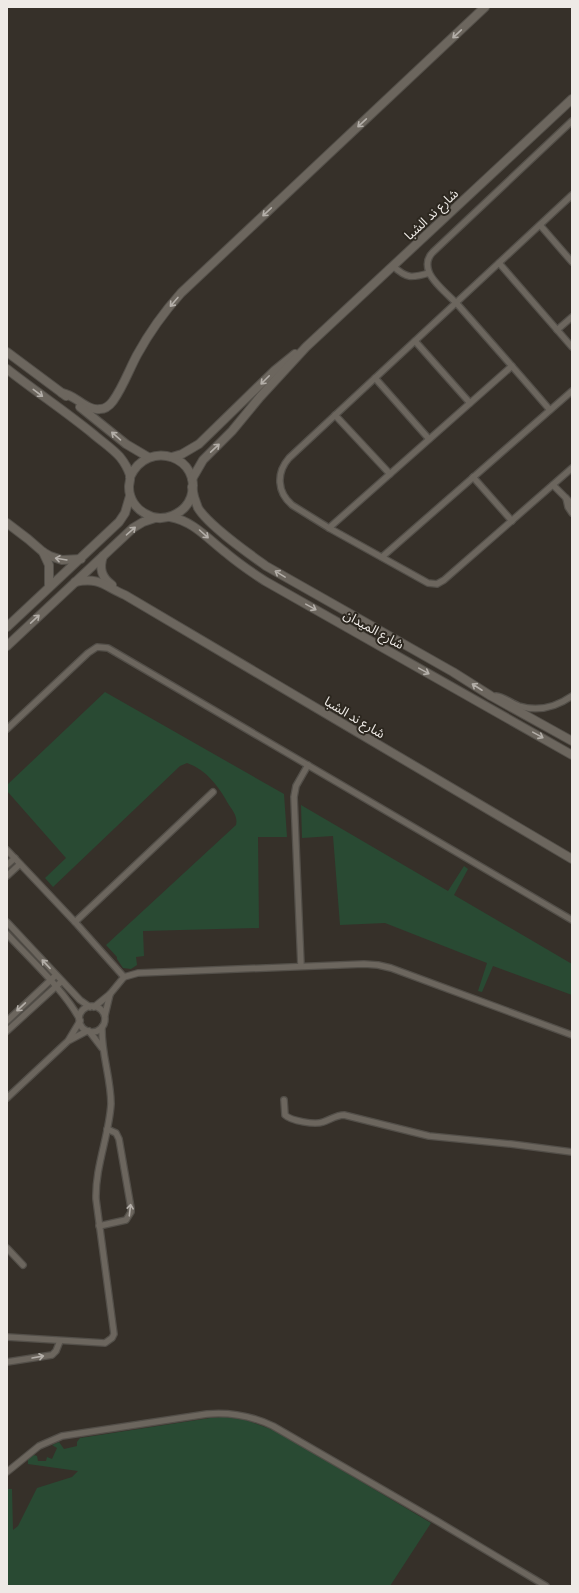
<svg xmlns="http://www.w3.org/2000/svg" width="579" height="1593" font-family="'Times New Roman','Noto Sans Arabic',serif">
<rect width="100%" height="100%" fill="#363029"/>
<g fill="#294a33">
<path d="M105 692 284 794 287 837H258L259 928 143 931 144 956 136 957 137 965 131 969 123 968 117 959V957L106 945 236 825C238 817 233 811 229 805 219 787 207 770 187 763L180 766 53 887 45 878 66 858 7 791V785Z"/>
<polygon points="301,805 448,891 464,866 468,869 454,895 572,964 572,995 493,966 482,992 478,991 487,963 385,923 340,925 333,836 302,838"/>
<polygon points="224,1417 246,1420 276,1431 431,1523 390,1586 7,1586 7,1489 12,1489 13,1530 18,1526 37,1488 72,1477 78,1471 28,1464 28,1459 34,1455 37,1456 38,1461 46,1461 47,1457 52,1459 57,1448 52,1445 59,1442 64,1449 77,1446 77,1442 80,1438 210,1418"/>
</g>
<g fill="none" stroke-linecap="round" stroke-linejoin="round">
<g stroke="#534f49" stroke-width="8">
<g id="street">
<path d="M572 195 289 458C276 473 277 492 292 505L329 528 428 583 437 584 444 580 572 468"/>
<polyline points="540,225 572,262"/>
<polyline points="499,263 572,347"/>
<path d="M393 266C407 279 412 278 429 273"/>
<polyline points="557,330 572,317"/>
<polyline points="415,341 470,403"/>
<polyline points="375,378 429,439"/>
<path d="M550 410C520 375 490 341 459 306 450 296 433 283 429 272 426 264 428 257 433 252L572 121"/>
<polyline points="335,415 390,474"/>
<polyline points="473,477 512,521"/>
<polyline points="553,485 572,504"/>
<polyline points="566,498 568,507 572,513"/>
<polyline points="329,528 512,366"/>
<polyline points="382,557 572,391"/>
<path d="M496 696C504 697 511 703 519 706 538 712 556 707 572 696"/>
<polyline points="7,729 88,653 97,647 108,648 572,920"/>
<polyline points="7,850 75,922 124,977 138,973 364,964 378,965 391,968 572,1035"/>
<polyline points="7,865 15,858"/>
<polyline points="7,876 20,864"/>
<polyline points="7,922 80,1000 90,1007"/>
<polyline points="75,922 213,792"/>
<path d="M7 934C29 958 66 992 80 1020"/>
<polyline points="301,966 294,797 296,786 308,765"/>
<circle cx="92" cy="1019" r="13"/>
<polyline points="94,1007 110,994 124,977"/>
<polyline points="105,1015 110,994"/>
<polyline points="7,1021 56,975"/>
<polyline points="7,1031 62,981"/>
<polyline points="89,1031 102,1048"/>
<polyline points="70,1040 87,1031"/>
<polyline points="7,1098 68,1041 80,1021"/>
<path d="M284 1100 285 1115C291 1121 315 1125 323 1122 330 1120 336 1115 344 1115L429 1136 511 1144 572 1152"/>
<polyline points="99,1226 126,1220 131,1212 131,1208 119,1139 116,1133 107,1129"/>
<polyline points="7,1248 23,1265"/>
<path d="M7 1337 105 1343 112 1338 114 1334 96 1199C95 1167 109 1136 111 1104 111 1078 101 1053 102 1027"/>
<polyline points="7,1362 52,1355 56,1351 60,1341"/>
<path d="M7 1472 39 1446 62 1436 207 1414C230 1412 252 1416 273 1426L437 1521 546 1586"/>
</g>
</g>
<g stroke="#534f49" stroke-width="10">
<g id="secondary">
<polyline points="7,352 66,396"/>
<path d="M7 369C35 391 65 411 92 433 101 441 112 448 120 457 124 462 128 469 130 475 131 479 129 483 129 487 129 499 136 509 146 514 162 524 185 514 191 497 204 458 148 437 130 477"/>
<path d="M62 393C76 395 86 411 100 409 106 409 110 405 113 401 123 387 129 370 137 355 149 333 164 312 181 293L485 7"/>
<polyline points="80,407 126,444 148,457"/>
<polyline points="172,457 182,454 199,444 274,371 295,354"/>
<polyline points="192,479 203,460 232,431 260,397 306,347 572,99"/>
<path d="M192 487C193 494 195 501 198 508 209 526 248 553 266 566L453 672 491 696 572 741"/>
<path d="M170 517C193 521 207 538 225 552 238 563 251 572 265 581L572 755"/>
<polyline points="7,523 28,539 43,552 50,556 62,560 81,559"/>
<polyline points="43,552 49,565 49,587"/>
<path d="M103 556C99 568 101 577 112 585"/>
<path d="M75 582C100 577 104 586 125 595L572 859"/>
<polyline points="7,627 119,522 125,513 130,496"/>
<polyline points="7,646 133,528 143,522 155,518"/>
</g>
</g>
<use href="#street" stroke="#6c665e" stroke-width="5.5"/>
<use href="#secondary" stroke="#6c665e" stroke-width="8"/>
</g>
<defs><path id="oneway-shaft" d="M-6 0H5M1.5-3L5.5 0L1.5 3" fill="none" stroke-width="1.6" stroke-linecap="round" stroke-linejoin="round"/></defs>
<g stroke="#b4afa9">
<use href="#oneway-shaft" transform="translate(457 34) rotate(137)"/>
<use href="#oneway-shaft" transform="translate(362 123) rotate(137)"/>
<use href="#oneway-shaft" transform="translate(267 212) rotate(137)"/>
<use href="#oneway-shaft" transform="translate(174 302) rotate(131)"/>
<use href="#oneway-shaft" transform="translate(265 380) rotate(135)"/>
<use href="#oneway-shaft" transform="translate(38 393) rotate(37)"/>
<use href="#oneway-shaft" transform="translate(116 436) rotate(-139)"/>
<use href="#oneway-shaft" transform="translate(215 448) rotate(-43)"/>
<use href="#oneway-shaft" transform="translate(131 531) rotate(-41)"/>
<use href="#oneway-shaft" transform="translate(204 534) rotate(42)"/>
<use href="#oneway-shaft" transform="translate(61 559) rotate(-171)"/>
<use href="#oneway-shaft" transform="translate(280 574) rotate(-149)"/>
<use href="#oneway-shaft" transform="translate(311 607) rotate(29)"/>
<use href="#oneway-shaft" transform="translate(35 619) rotate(-43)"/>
<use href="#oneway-shaft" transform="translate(424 671) rotate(29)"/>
<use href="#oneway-shaft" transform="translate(477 687) rotate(-147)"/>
<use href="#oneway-shaft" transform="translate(538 735) rotate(29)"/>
<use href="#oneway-shaft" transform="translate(46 964) rotate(-133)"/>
<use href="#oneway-shaft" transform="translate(21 1007) rotate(137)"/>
<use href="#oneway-shaft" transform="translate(130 1210) rotate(-83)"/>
<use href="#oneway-shaft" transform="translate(38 1357) rotate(-10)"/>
</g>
<g text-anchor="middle" stroke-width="4" stroke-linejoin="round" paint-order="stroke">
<g font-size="13" fill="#eeeae6" stroke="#2c271f">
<text transform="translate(431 214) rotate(-43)" y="5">شارع ند الشبا</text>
<text transform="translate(374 629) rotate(29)" y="5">شارع الميدان</text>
<text transform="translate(355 717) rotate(31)" y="5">شارع ند الشبا</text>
</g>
</g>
<rect width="579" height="1593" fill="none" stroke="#eeeae6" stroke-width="16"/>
</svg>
